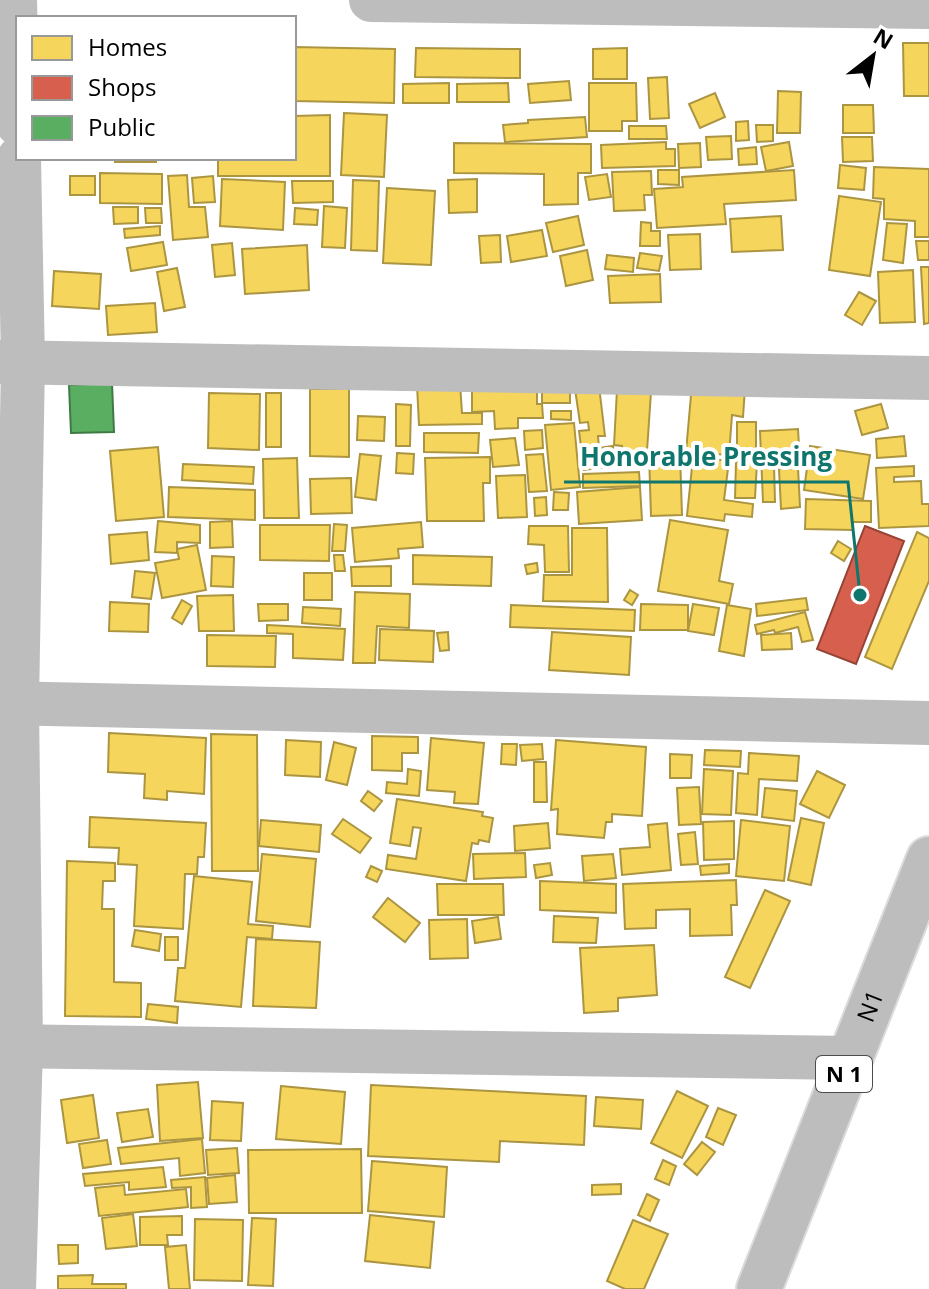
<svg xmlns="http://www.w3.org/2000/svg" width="929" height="1289" font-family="'Open Sans',sans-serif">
<rect width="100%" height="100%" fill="#fff"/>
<g fill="#f6d55c" stroke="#ac9540" stroke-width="2">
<polygon points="903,43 929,43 929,96 904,96"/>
<polygon points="294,47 395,49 394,103 294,101"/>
<polygon points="416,48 520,49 520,78 415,77"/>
<polygon points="627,48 627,79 593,79 593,49"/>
<polygon points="667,77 669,118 650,119 648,78"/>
<polygon points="569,81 571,100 530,103 528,84"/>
<polygon points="449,83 449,103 403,103 403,84"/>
<polygon points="508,83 509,102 457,102 457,84"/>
<polygon points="589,83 636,83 637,121 622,121 622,131 589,131"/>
<polygon points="778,91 801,92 800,133 777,133"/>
<polygon points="715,93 725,117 700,128 689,104"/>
<polygon points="843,105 873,105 874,133 843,133"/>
<polygon points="344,113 387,115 384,177 341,175"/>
<polygon points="330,115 330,176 218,176 218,158 294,158 294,116"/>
<polygon points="585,117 587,137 505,142 503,125 528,123 528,120"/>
<polygon points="748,121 749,140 736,141 736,122"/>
<polygon points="756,125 773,125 773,141 757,142"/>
<polygon points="629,126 666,126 667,139 629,139"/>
<polygon points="731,136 732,159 708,160 706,137"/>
<polygon points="842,137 872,137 873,161 843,162"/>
<polygon points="666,142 666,149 675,149 675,166 602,168 601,145"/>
<polygon points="789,142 793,166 766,171 761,147"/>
<polygon points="454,143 591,144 591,173 578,173 578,204 544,205 544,174 454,173"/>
<polygon points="700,143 701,167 679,168 678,144"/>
<polygon points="756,147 757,164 739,165 738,149"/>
<rect x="115" y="158" width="41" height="4"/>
<polygon points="840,165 866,168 864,190 838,188"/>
<polygon points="874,167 929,169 929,237 915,237 915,221 884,219 884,199 873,198"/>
<polygon points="658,170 679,170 679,185 658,184"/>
<polygon points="794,170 796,200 724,204 726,224 657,228 654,189 683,187 682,177"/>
<polygon points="651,171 652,195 644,195 645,210 614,211 612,172"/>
<polygon points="100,173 162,174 162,204 100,203"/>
<polygon points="607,174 611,197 589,200 585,177"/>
<polygon points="187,175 189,207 205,207 208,237 173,240 168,176"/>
<rect x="70" y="176" width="25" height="19"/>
<polygon points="213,176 215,202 194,203 192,178"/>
<polygon points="222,179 285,182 283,230 220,226"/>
<polygon points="477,179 477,212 449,213 448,180"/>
<polygon points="353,180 379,181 377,251 351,250"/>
<polygon points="292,181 333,181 333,202 293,203"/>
<polygon points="387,188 435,191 431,265 383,263"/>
<polygon points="839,196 881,202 870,276 829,270"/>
<polygon points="324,206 347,208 345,248 322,247"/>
<polygon points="113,207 138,207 138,223 114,224"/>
<polygon points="145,208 161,208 162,223 146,223"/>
<polygon points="295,208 318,210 317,225 294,224"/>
<polygon points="578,216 584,245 553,252 546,223"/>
<polygon points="781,216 783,250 732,252 730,219"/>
<polygon points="641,222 651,223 651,231 660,231 660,246 640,246"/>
<polygon points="887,223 907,224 903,263 883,260"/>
<polygon points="160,226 160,235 125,238 124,229"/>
<polygon points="542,230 547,256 511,262 507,236"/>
<polygon points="700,234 701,269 670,270 668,235"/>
<polygon points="500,235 501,262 481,263 479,236"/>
<polygon points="916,241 929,241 929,260 918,260"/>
<polygon points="163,242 167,265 131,271 127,248"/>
<polygon points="232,243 235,275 215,277 212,245"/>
<polygon points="307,245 309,290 245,294 242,249"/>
<polygon points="587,250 593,280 566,286 560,256"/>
<polygon points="640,253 662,256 659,271 637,268"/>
<polygon points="607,255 634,258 633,272 605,269"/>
<polygon points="921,267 929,267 929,323 924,324"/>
<polygon points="177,268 185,307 164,311 157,272"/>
<polygon points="913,270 915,322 880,323 878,272"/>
<polygon points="54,271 101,274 99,309 52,306"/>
<polygon points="660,274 661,302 610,303 608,276"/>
<polygon points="859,292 876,301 862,325 845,315"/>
<polygon points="155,303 157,332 108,335 106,306"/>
<polygon points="460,383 462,413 482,413 482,424 419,425 417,385"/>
<polygon points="692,384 745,388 743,417 732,415 729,455 686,452"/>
<polygon points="472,386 537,386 537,404 542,404 543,418 518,418 518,428 495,429 494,411 472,412"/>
<polygon points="599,386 605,436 598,436 599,448 613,446 615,466 584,470 579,431 589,430 588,422 580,423 575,389"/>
<polygon points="310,389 349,389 349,457 310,456"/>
<rect x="542" y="390" width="28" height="13"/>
<polygon points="617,390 651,392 647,451 644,450 643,465 622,464 622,446 614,445"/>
<polygon points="209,393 260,394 259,450 208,448"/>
<rect x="266" y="393" width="15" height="54"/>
<polygon points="396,404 411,405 410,446 396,446"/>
<polygon points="881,404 888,428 862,435 855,411"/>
<polygon points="551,411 571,411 571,420 551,419"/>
<polygon points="358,416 385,417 384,441 357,440"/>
<rect x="737" y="422" width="19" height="37"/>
<polygon points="574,423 580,487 551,490 545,425"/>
<polygon points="798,429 800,464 774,465 775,502 763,502 760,431"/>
<polygon points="542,430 543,448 525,450 524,431"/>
<polygon points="424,433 479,433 478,453 424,452"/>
<polygon points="904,436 906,456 877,458 876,439"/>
<polygon points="515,438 519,465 493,467 490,440"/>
<polygon points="810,446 870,455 863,499 804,490"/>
<polygon points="158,447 164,517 116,521 110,451"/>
<polygon points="397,453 414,454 413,474 396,473"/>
<polygon points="680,453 682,515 651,516 649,454"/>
<polygon points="360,454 381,456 376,500 355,497"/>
<polygon points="543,454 547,491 529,492 526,455"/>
<polygon points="490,457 490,483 483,483 484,521 427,521 425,458"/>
<polygon points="693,457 729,461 724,500 753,504 752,517 725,514 724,521 687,516"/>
<polygon points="297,458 299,518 264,518 263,459"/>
<polygon points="736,462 757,462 755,498 735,498"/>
<polygon points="183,464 254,467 253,484 182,480"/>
<polygon points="914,466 914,476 894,477 894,482 921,481 922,504 929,504 929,526 879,528 876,468"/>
<polygon points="798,468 800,507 781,509 779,469"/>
<polygon points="639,472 640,486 583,488 583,474"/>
<polygon points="525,475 527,517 498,518 496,476"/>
<polygon points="351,478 352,513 311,514 310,479"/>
<polygon points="169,487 255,490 255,520 168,517"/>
<polygon points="640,487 642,520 579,524 577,492"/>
<polygon points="554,492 569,493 568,510 553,510"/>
<polygon points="546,497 547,515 535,516 534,498"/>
<polygon points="806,499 871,501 871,522 853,522 853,530 805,529"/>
<polygon points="670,520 728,530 719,581 733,584 729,604 658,591"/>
<polygon points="158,521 200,525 200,543 177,542 177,553 155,552"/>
<polygon points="232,521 233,547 210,548 210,522"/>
<polygon points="421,522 423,547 398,549 399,558 355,562 352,528"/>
<polygon points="334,524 347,525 345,551 332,551"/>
<polygon points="260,525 330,525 329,561 260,560"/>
<polygon points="529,526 568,526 569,572 545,572 544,545 528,544"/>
<polygon points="572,528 607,528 608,602 543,601 544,575 572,575"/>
<polygon points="147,532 149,560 111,564 109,535"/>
<polygon points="917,532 929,538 929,581 892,669 865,657"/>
<polygon points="838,541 851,549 844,561 831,553"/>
<polygon points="197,545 206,590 162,598 155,563 179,559 177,549"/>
<polygon points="334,555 343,555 345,571 335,571"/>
<polygon points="413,555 492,557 491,586 413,584"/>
<polygon points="212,556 234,557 233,587 211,586"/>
<polygon points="537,563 538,572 527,574 525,565"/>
<polygon points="391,566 391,586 352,586 351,567"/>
<polygon points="135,571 155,573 151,599 132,597"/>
<rect x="304" y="573" width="28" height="27"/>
<polygon points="630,590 638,595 632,605 624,600"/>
<polygon points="355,592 410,594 409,628 377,626 375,663 353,663"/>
<polygon points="233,595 234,631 199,631 197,596"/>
<polygon points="806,598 808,610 757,616 756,604"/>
<polygon points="182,600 192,606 182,624 172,618"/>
<polygon points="110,602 149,604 148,632 109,631"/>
<polygon points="258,604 288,604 288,620 259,621"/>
<polygon points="641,604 688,605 688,630 640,630"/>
<polygon points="693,604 719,608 714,635 688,631"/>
<polygon points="511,605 635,610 634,631 510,627"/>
<polygon points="727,605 751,609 744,656 719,651"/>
<polygon points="303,607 341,609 340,626 302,623"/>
<polygon points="805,612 813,640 802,642 798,627 775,633 774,630 757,634 755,625"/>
<polygon points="267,625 345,629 343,660 293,658 293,634 267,633"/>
<polygon points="380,629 434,631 433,662 379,660"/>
<polygon points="448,632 449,650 440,651 437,633"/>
<polygon points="552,632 631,637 629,675 549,670"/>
<polygon points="791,633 792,649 762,650 761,635"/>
<polygon points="207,635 276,636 275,667 207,666"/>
<polygon points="109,733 206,738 204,794 167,791 167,800 144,798 145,774 108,772"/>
<polygon points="211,734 257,735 258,871 212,871"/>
<polygon points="372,736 418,737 418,753 402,753 402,771 372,770"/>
<polygon points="431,738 484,743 478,804 454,803 455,792 427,790"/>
<polygon points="286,740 321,742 320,777 285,775"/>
<polygon points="556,740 646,747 642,816 612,814 612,822 606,822 604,838 557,834 558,809 551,810"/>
<polygon points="334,742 356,748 347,785 326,780"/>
<polygon points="502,744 517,744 516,765 501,764"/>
<polygon points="542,744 543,759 522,761 520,745"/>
<polygon points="705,750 741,751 740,767 704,765"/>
<polygon points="749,753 799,756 797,781 759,779 757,815 736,813 738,773 748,774"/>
<polygon points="670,754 692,755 691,778 670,778"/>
<polygon points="534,762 546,762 547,802 534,802"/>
<polygon points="408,769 421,771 419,796 386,793 387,782 407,784"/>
<polygon points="704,769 733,771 731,815 702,814"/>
<polygon points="817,771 845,785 829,818 800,804"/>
<polygon points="699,787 701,824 679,825 677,788"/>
<polygon points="765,788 797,791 794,821 762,817"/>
<polygon points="368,791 382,801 374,811 361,801"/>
<polygon points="397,799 483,812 482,816 493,818 489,842 479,840 478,844 472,843 466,881 386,869 388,855 416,859 421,828 413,827 410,846 390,843"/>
<polygon points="90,817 206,823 204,857 198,857 197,874 185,874 183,929 134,926 137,865 118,864 119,848 89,847"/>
<polygon points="801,818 824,823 811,885 788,880"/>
<polygon points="343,819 371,838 360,853 332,834"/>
<polygon points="261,820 321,825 319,852 259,846"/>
<polygon points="741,820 790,826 784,881 736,876"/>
<polygon points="734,821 734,859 704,860 703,822"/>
<polygon points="548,823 550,848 515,851 514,826"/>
<polygon points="667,823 671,870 622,875 620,849 650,847 648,825"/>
<polygon points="695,832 698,864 681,865 678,834"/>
<polygon points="525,853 526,877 474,879 473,854"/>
<polygon points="262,854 316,859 310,927 256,921"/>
<polygon points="613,854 616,878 584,881 582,856"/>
<polygon points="67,861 115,863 115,881 103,881 102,909 114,909 114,982 141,983 141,1017 65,1016"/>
<polygon points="550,863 552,875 536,878 534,865"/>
<polygon points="729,864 729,873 701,875 700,866"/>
<polygon points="371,866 382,871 377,882 366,877"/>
<polygon points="194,876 252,882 248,924 273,926 272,939 247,937 241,1007 175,1001 178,968 185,968"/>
<polygon points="736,880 737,905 731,905 732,935 690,936 690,909 656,910 656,928 625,929 623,884"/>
<polygon points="540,881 616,884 616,913 540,910"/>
<polygon points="437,884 503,884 504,915 438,915"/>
<polygon points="765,890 790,901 750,988 725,977"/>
<polygon points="388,898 420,923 405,942 373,917"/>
<polygon points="554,916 598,918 596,943 553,942"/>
<polygon points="498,917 501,939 475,943 472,921"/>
<polygon points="467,919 468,958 430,959 429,920"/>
<polygon points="135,930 161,934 159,951 132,946"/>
<rect x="165" y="937" width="13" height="23"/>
<polygon points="256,939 320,942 316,1008 253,1006"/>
<polygon points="654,945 657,995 618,998 618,1011 584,1013 580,948"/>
<polygon points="148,1004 178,1007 177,1023 146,1019"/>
<polygon points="198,1082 203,1138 160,1141 157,1085"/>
<polygon points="371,1085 586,1096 584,1145 500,1141 499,1162 368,1156"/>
<polygon points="281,1086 345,1092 341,1144 276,1139"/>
<polygon points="677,1091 708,1106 682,1158 651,1143"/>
<polygon points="93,1095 99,1138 67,1143 61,1100"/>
<polygon points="596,1097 643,1100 641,1129 594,1126"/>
<polygon points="212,1101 243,1103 241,1141 210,1140"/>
<polygon points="718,1108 736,1115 723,1145 706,1137"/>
<polygon points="148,1109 153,1137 122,1142 117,1113"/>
<polygon points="202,1139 205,1173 180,1176 179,1158 121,1164 118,1148"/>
<polygon points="107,1140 111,1164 83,1168 79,1144"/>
<polygon points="702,1142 715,1152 697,1175 684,1164"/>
<polygon points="237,1148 239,1173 208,1175 206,1150"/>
<polygon points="361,1149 362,1213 249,1213 248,1150"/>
<polygon points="663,1160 676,1166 669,1185 655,1179"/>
<polygon points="372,1161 447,1167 444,1217 368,1211"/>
<polygon points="163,1167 166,1187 129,1190 129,1182 85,1186 83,1174"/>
<polygon points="235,1175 237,1202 209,1204 207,1178"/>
<polygon points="205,1177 207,1207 191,1208 191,1187 172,1188 171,1180"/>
<polygon points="621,1184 621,1194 592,1195 592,1185"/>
<polygon points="124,1185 125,1195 186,1189 188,1207 99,1216 95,1188"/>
<polygon points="647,1194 659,1200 650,1221 638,1215"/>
<polygon points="133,1214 137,1246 106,1249 102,1218"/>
<polygon points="370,1215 434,1222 430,1268 365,1261"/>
<polygon points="182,1216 182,1235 167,1235 168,1245 140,1245 140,1217"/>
<polygon points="252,1218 276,1219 273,1286 248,1285"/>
<polygon points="195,1219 243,1220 242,1281 194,1280"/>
<polygon points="633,1220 668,1234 644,1289 625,1289 607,1281"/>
<polygon points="58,1245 78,1245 78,1263 59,1264"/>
<polygon points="186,1245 190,1289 169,1289 165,1247"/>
<polygon points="93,1275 92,1284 126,1284 126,1289 58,1289 58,1276"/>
</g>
<polygon fill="#d6604d" stroke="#964336" stroke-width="2" points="865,526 904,541 856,664 817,649"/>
<polygon fill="#5aae61" stroke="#3f7a44" stroke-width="2" points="112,383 114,432 71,433 69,385"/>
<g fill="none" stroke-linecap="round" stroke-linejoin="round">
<g stroke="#dbdbdb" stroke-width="48">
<g id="highway">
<path id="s1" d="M759 1289 929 859"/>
</g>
</g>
<g stroke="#bdbdbd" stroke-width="44">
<polyline points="15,0 18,124"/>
<polyline points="371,0 929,7"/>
<polyline points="0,362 929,378"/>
<polyline points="0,703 929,723"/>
<polyline points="0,1046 851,1058"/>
<polyline points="14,1289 21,1046 17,703 23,362 19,158"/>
</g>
<use href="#highway" stroke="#bdbdbd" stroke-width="44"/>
</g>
<g text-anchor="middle" stroke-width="8" stroke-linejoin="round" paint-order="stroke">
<rect fill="#fff" stroke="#4c4c4c" stroke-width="2" x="816" y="1056" width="56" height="36" rx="6"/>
<g font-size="22" font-weight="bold" fill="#000">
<text x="844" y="1082">N 1</text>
</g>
<g font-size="24" fill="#000" stroke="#fff">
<text dy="8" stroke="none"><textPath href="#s1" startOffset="304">N1</textPath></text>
</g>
</g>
<path fill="none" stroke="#0f766e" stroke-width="3" d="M860 595L848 482H564"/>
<circle fill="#0f766e" stroke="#fff" stroke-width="3" cx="860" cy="595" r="8"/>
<g font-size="26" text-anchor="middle" font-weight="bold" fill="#0f766e" stroke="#fff" stroke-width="8" stroke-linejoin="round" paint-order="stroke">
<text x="706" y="466">Honorable Pressing</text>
</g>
<rect x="16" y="16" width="280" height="144" fill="#ffffff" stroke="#999999" stroke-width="2"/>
<rect x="32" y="36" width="40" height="24" fill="#f6d55c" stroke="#999999" stroke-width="2"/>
<text x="88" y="56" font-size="24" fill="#000000">Homes</text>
<rect x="32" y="76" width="40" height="24" fill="#d6604d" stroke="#999999" stroke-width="2"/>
<text x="88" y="96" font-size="24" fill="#000000">Shops</text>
<rect x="32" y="116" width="40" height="24" fill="#5aae61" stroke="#999999" stroke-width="2"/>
<text x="88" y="136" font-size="24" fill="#000000">Public</text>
<g transform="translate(873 56) rotate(31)" stroke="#ffffff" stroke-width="6" paint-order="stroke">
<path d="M0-6L14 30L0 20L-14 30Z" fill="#000000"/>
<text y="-12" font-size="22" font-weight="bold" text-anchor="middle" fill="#000000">N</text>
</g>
</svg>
